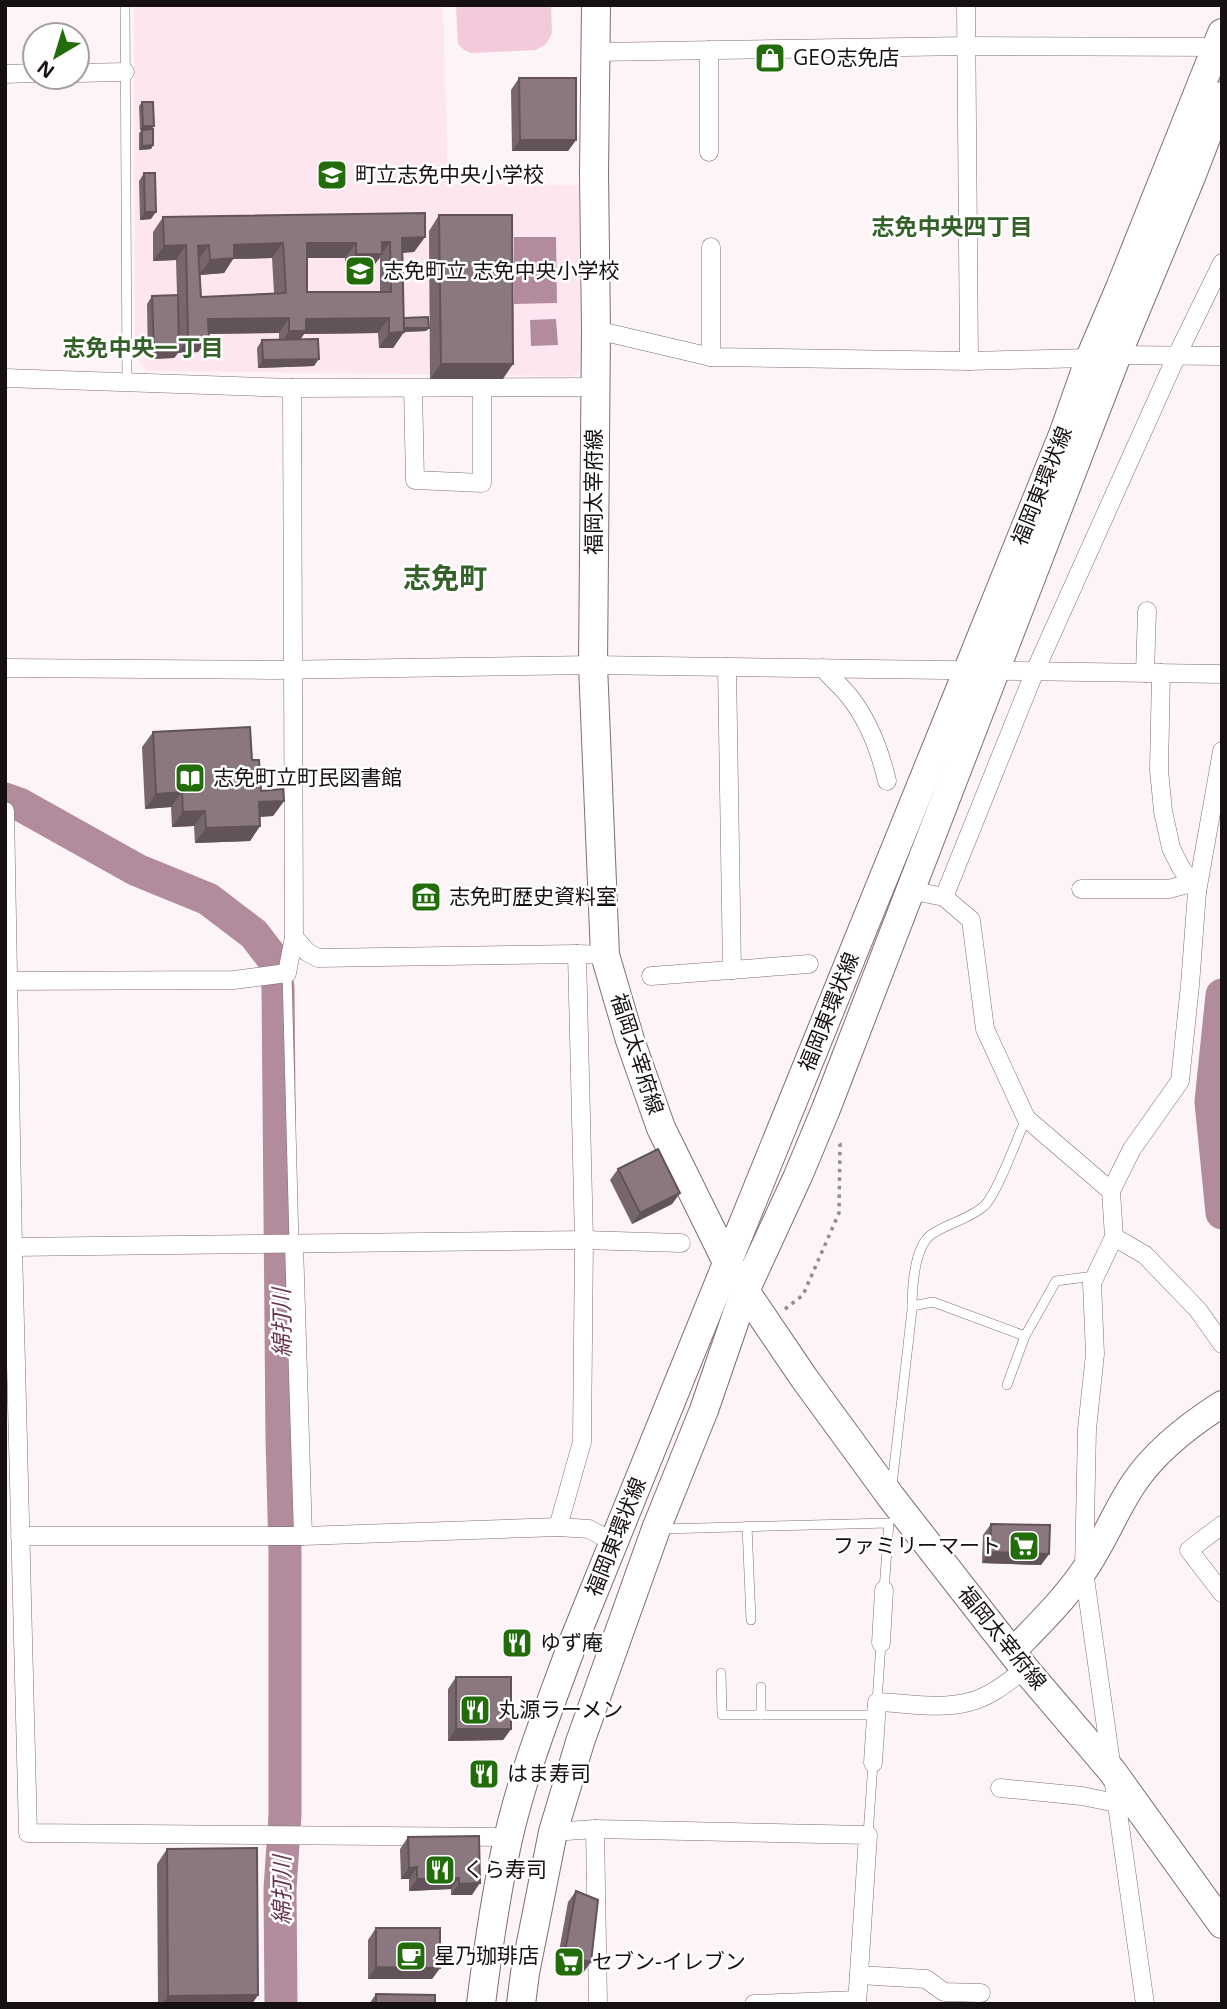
<svg xmlns="http://www.w3.org/2000/svg" width="1227" height="2009" font-family="'Open Sans','Noto Sans JP',sans-serif">
<rect width="100%" height="100%" fill="#fdf4f8"/>
<polygon fill="#fee6f1" points="134,5 443,5 448,184 582,185 589,364 573,376 147,371 135,357"/>
<polygon fill="#f2cadb" points="456,5 551,5 552,33 546,44 536,50 471,53 464,50 458,44"/>
<g fill="#b28b9d">
<polygon points="514,237 556,237 557,303 514,304"/>
<polygon points="556,319 558,345 531,346 530,320"/>
</g>
<g fill="none" stroke-linecap="round" stroke-linejoin="round">
<g stroke="#b28b9d" stroke-width="33">
<polyline points="5,799 19,804 137,870 208,899 254,934 274,960 278,988 282,1439 285,1552 285,1815 280,1889 281,2004"/>
<polyline points="1222,995 1211,1102 1222,1213"/>
</g>
<g stroke="#806d75" stroke-width="10">
<g id="lane">
<polyline points="125,5 127,382"/>
<polyline points="287,973 294,1244"/>
<polyline points="912,1306 933,1302 1025,1336 1056,1281 1086,1277 1094,1279"/>
<polyline points="1007,1385 1025,1336"/>
<path d="M892 1485 912 1310C912 1289 914 1246 932 1234 948 1223 970 1219 984 1206 997 1195 1018 1136 1026 1118"/>
<polyline points="747,1526 751,1620"/>
<polyline points="662,1529 889,1523 884,1590"/>
<polyline points="721,1673 722,1715 876,1715"/>
<polyline points="877,1702 881,1643"/>
<polyline points="761,1715 761,1687"/>
<polyline points="868,1835 873,1763"/>
</g>
</g>
<g stroke="#806d75" stroke-width="19">
<g id="street">
<polyline points="966,5 969,361"/>
<polyline points="596,52 967,46 1222,47"/>
<polyline points="77,73 125,72"/>
<polyline points="5,74 35,73"/>
<polyline points="709,152 709,50"/>
<polyline points="596,330 711,357 969,361 1090,358"/>
<polyline points="1117,355 1222,356"/>
<polyline points="711,357 711,247"/>
<polyline points="5,378 292,388 595,387"/>
<polyline points="413,388 415,480 482,483 482,387"/>
<polyline points="727,667 732,970"/>
<polyline points="5,668 273,670 593,665 1222,674"/>
<path d="M823 668C831 678 841 686 849 696 869 721 880 751 887 781"/>
<polyline points="1145,673 1147,611"/>
<polyline points="1161,673 1159,770 1163,811 1171,848 1180,866 1197,892"/>
<polyline points="5,811 13,1247 28,1833 508,1837"/>
<polyline points="1081,889 1169,889 1191,883"/>
<polyline points="909,890 944,897 971,920 985,1029 1026,1118 1111,1191"/>
<polyline points="944,897 1035,671 1177,355 1222,263"/>
<polyline points="294,937 307,952 318,958 577,954 605,955"/>
<polyline points="651,976 809,964"/>
<polyline points="5,981 234,980 287,973 294,937 292,388"/>
<polyline points="1114,1237 1145,1255 1198,1310 1222,1344"/>
<polyline points="294,1244 303,1536"/>
<polyline points="13,1247 584,1240 681,1243"/>
<polyline points="1222,1525 1189,1550 1222,1593"/>
<polyline points="558,1527 582,1442 584,1240 577,954"/>
<polyline points="20,1536 303,1536 558,1527 589,1529 613,1542"/>
<polyline points="881,1643 884,1590"/>
<path d="M873 1763 877 1702C906 1703 940 1710 969 1702 990 1697 1008 1682 1025 1669"/>
<polyline points="1000,1788 1082,1796 1116,1803"/>
<polyline points="595,1829 598,2004"/>
<polyline points="553,1832 595,1829 868,1835 857,2004"/>
<polyline points="859,1975 926,1979 944,1992 981,1993"/>
<polyline points="754,2004 857,2000"/>
<polyline points="1145,2004 1084,1571 1087,1429 1095,1354 1092,1283 1114,1237 1111,1191 1132,1149 1180,1081 1190,985 1197,892 1222,751"/>
</g>
</g>
<g stroke="#806d75" stroke-width="28">
<path id="secondary" d="M1012 1652C1037 1626 1063 1601 1083 1572 1103 1544 1115 1511 1134 1483 1156 1450 1189 1425 1222 1404"/>
</g>
<g stroke="#806d75" stroke-width="30">
<g id="primary">
<polyline points="596,5 594,173 596,330 593,665 605,955 630,1040 661,1128 727,1262 745,1291 804,1378 891,1497 1025,1669 1112,1771 1222,1924"/>
<path d="M481 2004C488 1948 496 1893 508 1839 523 1773 549 1708 572 1645L968 670 1064 432 1090 358 1120 288 1222 33"/>
<polyline points="521,2004 525,1973 553,1832 580,1742 656,1529 704,1410 745,1291 798,1176 826,1109 1117,355 1191,177 1222,96"/>
</g>
</g>
<polyline stroke="#928a8e" stroke-width="3.5" stroke-dasharray="3.5 5" stroke-linecap="butt" points="785,1309 803,1295 839,1213 840,1144 838,1141"/>
<use href="#lane" stroke="#fff" stroke-width="9"/>
<use href="#street" stroke="#fff" stroke-width="18"/>
<use href="#secondary" stroke="#fff" stroke-width="26"/>
<use href="#primary" stroke="#fff" stroke-width="28"/>
</g>
<g fill="#77666d" fill-rule="evenodd">
<polygon points="519,78 576,140 568,151 512,151 511,90"/>
<polygon points="142,102 151,129 153,145 151,149 139,150 139,133 142,130 140,130 139,106"/>
<polygon points="144,173 151,219 140,220 139,181"/>
<polygon points="439,215 503,379 430,379 429,231"/>
<path d="M163 217 425 237 414 252 402 253 404 318 429 328 426 331 404 332 393 348H379L378 333 304 334 300 340 314 366 258 368 257 348 262 340H279V333L209 334V337L198 352 178 353 174 358 148 359 147 304 152 296 177 295 176 260 153 261V232ZM272 258 274 293 201 297 199 275 224 273 233 259ZM307 258H345V269H371L380 258V292H307Z"/>
<polygon points="153,732 252,760 261,791 284,801 273,816 260,817 260,826 250,841 195,843 194,826 172,827 171,807 145,809 142,747"/>
<polygon points="618,1169 680,1193 672,1204 632,1224 610,1180"/>
<polygon points="991,1524 1049,1554 1041,1565 982,1563 983,1535"/>
<polygon points="456,1677 511,1729 503,1740 448,1741 448,1689"/>
<polygon points="479,1836 472,1895 451,1895 451,1889 409,1891 409,1879 401,1879 400,1849 408,1837"/>
<polygon points="167,1849 258,1995 252,2004 158,2004 157,1864"/>
<polygon points="576,1891 583,1973 556,1968 568,1902"/>
<polygon points="376,1928 440,1968 432,1979 368,1979 368,1940"/>
<polygon points="376,1994 435,2004 369,2004"/>
</g>
<g fill="#615359">
<polygon points="143,126 154,126 151,130 140,130"/>
<polygon points="520,140 576,140 568,151 512,151"/>
<polygon points="153,145 151,149 139,150 142,146"/>
<polygon points="145,212 156,212 151,219 140,220"/>
<polygon points="425,237 414,252 391,253 402,238"/>
<polygon points="382,242 390,242 371,269 345,269 356,254"/>
<polygon points="283,243 272,258 233,259 224,273 199,275 210,260 234,245"/>
<polygon points="307,243 356,243 345,258 297,258"/>
<polygon points="186,245 176,260 153,261 164,246"/>
<polygon points="209,245 198,260 198,246"/>
<polygon points="289,318 279,333 198,334 208,319"/>
<polygon points="389,318 378,333 304,334 296,346 279,346 289,331 306,319"/>
<polygon points="429,328 426,331 399,332 402,329"/>
<polygon points="404,332 393,348 379,348 389,333"/>
<polygon points="209,337 198,352 178,353 174,358 148,359 154,351 179,351 188,338"/>
<polygon points="319,359 314,366 258,368 263,360"/>
<polygon points="441,364 513,364 503,379 430,379"/>
<polygon points="182,792 171,807 145,809 156,794"/>
<polygon points="284,801 273,816 248,817 259,802"/>
<polygon points="205,811 194,826 172,827 183,812"/>
<polygon points="260,826 250,841 195,843 206,828"/>
<polygon points="680,1193 672,1204 632,1224 640,1213"/>
<polygon points="990,1552 1049,1554 1041,1565 982,1563"/>
<polygon points="456,1729 511,1729 503,1740 448,1741"/>
<polygon points="417,1867 409,1879 401,1879 409,1868"/>
<polygon points="459,1878 451,1889 409,1891 417,1879"/>
<polygon points="480,1883 472,1895 451,1895 459,1884"/>
<polygon points="564,1956 591,1962 583,1973 556,1968"/>
<polygon points="376,1967 440,1968 432,1979 368,1979"/>
<polygon points="258,1995 252,2004 163,2004 168,1996"/>
</g>
<g fill="#8a777f" stroke="#615359" stroke-width="2" fill-rule="evenodd">
<polygon points="519,78 576,78 576,140 520,140"/>
<polygon points="142,102 153,102 154,126 143,126"/>
<polygon points="153,129 153,145 142,146 142,130"/>
<polygon points="144,173 155,173 156,212 145,212"/>
<path d="M425 213V237L402 238 404 332 389 333V318L306 319V331H289V318L208 319 209 337 188 338 186 245 164 246 163 217ZM382 242H390L391 292H307V243H356V254H382ZM283 243 286 293 201 297 198 246 209 245 210 260 234 258V245Z"/>
<polygon points="439,215 512,215 513,364 441,364"/>
<polygon points="178,295 179,351 154,351 152,296"/>
<polygon points="428,317 429,328 404,328 404,318"/>
<polygon points="318,339 319,359 263,360 262,340"/>
<polygon points="250,727 252,760 259,760 261,791 283,789 284,801 259,802 260,826 206,828 205,811 183,812 182,792 156,794 153,732"/>
<polygon points="658,1149 680,1193 640,1213 618,1169"/>
<polygon points="991,1524 1050,1525 1049,1554 990,1552"/>
<rect x="456" y="1677" width="55" height="52"/>
<polygon points="479,1836 480,1883 459,1884 459,1878 417,1879 417,1867 409,1868 408,1837"/>
<polygon points="257,1848 258,1995 168,1996 167,1849"/>
<polygon points="576,1891 598,1900 591,1962 564,1956"/>
<polygon points="376,1928 440,1928 440,1968 376,1967"/>
<polygon points="376,1994 435,1995 435,2004 376,2004"/>
</g>
<defs>
<g id="shop-square" transform="scale(1.575)"><rect x="-9" y="-9" width="18" height="18" rx="4" fill="#236c0a" stroke="#fff"/><path d="M-5-2.5h2.3a2.7 3.5 0 0 1 5.4 0H5L5.5 6h-11ZM-1.5-2.5h3a1.5 2.3 0 0 0-3 0Z" fill="#fff"/></g>
<g id="school-square" transform="scale(1.575)"><rect x="-9" y="-9" width="18" height="18" rx="4" fill="#236c0a" stroke="#fff"/><path d="M0-5L7-2L0 1L-7-2ZM-4 1L0 2.5L4 1V4Q0 6-4 4Z" fill="#fff"/></g>
<g id="library-square" transform="scale(1.575)"><rect x="-9" y="-9" width="18" height="18" rx="4" fill="#236c0a" stroke="#fff"/><path d="M-6-4Q-3-5.5-.7-3.5V5Q-3 3-6 4ZM6-4Q3-5.5 .7-3.5V5Q3 3 6 4Z" fill="#fff"/></g>
<g id="museum-square" transform="scale(1.575)"><rect x="-9" y="-9" width="18" height="18" rx="4" fill="#236c0a" stroke="#fff"/><path d="M0-6L6-3V-2H-6V-3ZM-5-1h2V3h-2ZM-1-1h2V3h-2ZM3-1h2V3H3ZM-6 4H6V6H-6Z" fill="#fff"/></g>
<g id="supermarket-square" transform="scale(1.575)"><rect x="-9" y="-9" width="18" height="18" rx="4" fill="#236c0a" stroke="#fff"/><path d="M-6-5.5h2.5l.6 2H6L4.5 2H-2.5L-4.4-4H-6ZM-1.5 3.2a1.3 1.3 0 1 0 .1 0ZM3 3.2a1.3 1.3 0 1 0 .1 0Z" fill="#fff"/></g>
<g id="restaurant-square" transform="scale(1.575)"><rect x="-9" y="-9" width="18" height="18" rx="4" fill="#236c0a" stroke="#fff"/><path d="M-5-6h1v4h1v-4h1v4h1v-4h1v5L-1.5 .5V6h-2V.5L-5-1ZM5-6V6H3V1.5H1.5Q1.5-4 5-6Z" fill="#fff"/></g>
<g id="cafe-square" transform="scale(1.575)"><rect x="-9" y="-9" width="18" height="18" rx="4" fill="#236c0a" stroke="#fff"/><path d="M-5.5-4.5H6V0H3Q3 3.5 0 3.5H-2.5Q-5.5 3.5-5.5 0ZM3-3.2v2h1.7v-2ZM-6 4.5H4V6H-6Z" fill="#fff"/></g>
</defs>
<g fill-rule="evenodd">
<use href="#shop-square" x="770" y="58"/>
<use href="#school-square" x="332" y="175"/>
<use href="#school-square" x="360" y="271"/>
<use href="#library-square" x="190" y="778"/>
<use href="#museum-square" x="426" y="897"/>
<use href="#supermarket-square" x="1024" y="1546"/>
<use href="#restaurant-square" x="517" y="1643"/>
<use href="#restaurant-square" x="475" y="1710"/>
<use href="#restaurant-square" x="484" y="1774"/>
<use href="#restaurant-square" x="440" y="1870"/>
<use href="#cafe-square" x="411" y="1956"/>
<use href="#supermarket-square" x="569" y="1962"/>
</g>
<g text-anchor="middle" stroke-width="5" stroke-linejoin="round" paint-order="stroke">
<g font-size="21" fill="#171013" stroke="#fff" text-anchor="start">
<text x="793" y="65">GEO志免店</text>
<text x="355" y="182">町立志免中央小学校</text>
<text x="383" y="278">志免町立 志免中央小学校</text>
<text x="213" y="785">志免町立町民図書館</text>
<text x="449" y="904">志免町歴史資料室</text>
<text x="1001" y="1553" text-anchor="end">ファミリーマート</text>
<text x="540" y="1650">ゆず庵</text>
<text x="498" y="1717">丸源ラーメン</text>
<text x="507" y="1781">はま寿司</text>
<text x="463" y="1877">くら寿司</text>
<text x="434" y="1963">星乃珈琲店</text>
<text x="592" y="1969">セブン-イレブン</text>
</g>
<g font-size="21" fill="#171013" stroke="#fff">
<text transform="translate(1042 486) rotate(-68)" y="7">福岡東環状線</text>
<text transform="translate(594 492) rotate(-90)" y="7">福岡太宰府線</text>
<text transform="translate(829 1012) rotate(-68)" y="7">福岡東環状線</text>
<text transform="translate(637 1054) rotate(72)" y="7">福岡太宰府線</text>
<text transform="translate(616 1537) rotate(-68)" y="7">福岡東環状線</text>
<text transform="translate(1002 1638) rotate(51)" y="7">福岡太宰府線</text>
</g>
<g font-size="23" font-weight="bold" fill="#336128" stroke="#fff">
<text x="952" y="235">志免中央四丁目</text>
<text x="143" y="356">志免中央一丁目</text>
</g>
<g font-size="23" font-style="italic" fill="#6c3751" stroke="#fff">
<text transform="translate(282 1323) rotate(-91)" y="8">綿打川</text>
<text transform="translate(282 1890) rotate(-90)" y="8">綿打川</text>
</g>
<g font-size="28" font-weight="bold" fill="#336128" stroke="#fff">
<text x="445" y="588">志免町</text>
</g>
</g>
<rect width="1227" height="2009" fill="none" stroke="#171013" stroke-width="14"/>
<g transform="translate(56 56) rotate(218)"><circle r="33" fill="#ffffff" stroke="#a29fa1" stroke-width="2"/>
<path d="M0-5L12 26L0 18L-12 26Z" fill="#236c0a"/>
<text y="-10" font-size="19" font-weight="bold" text-anchor="middle" fill="#171013">N</text>
</g>
</svg>
